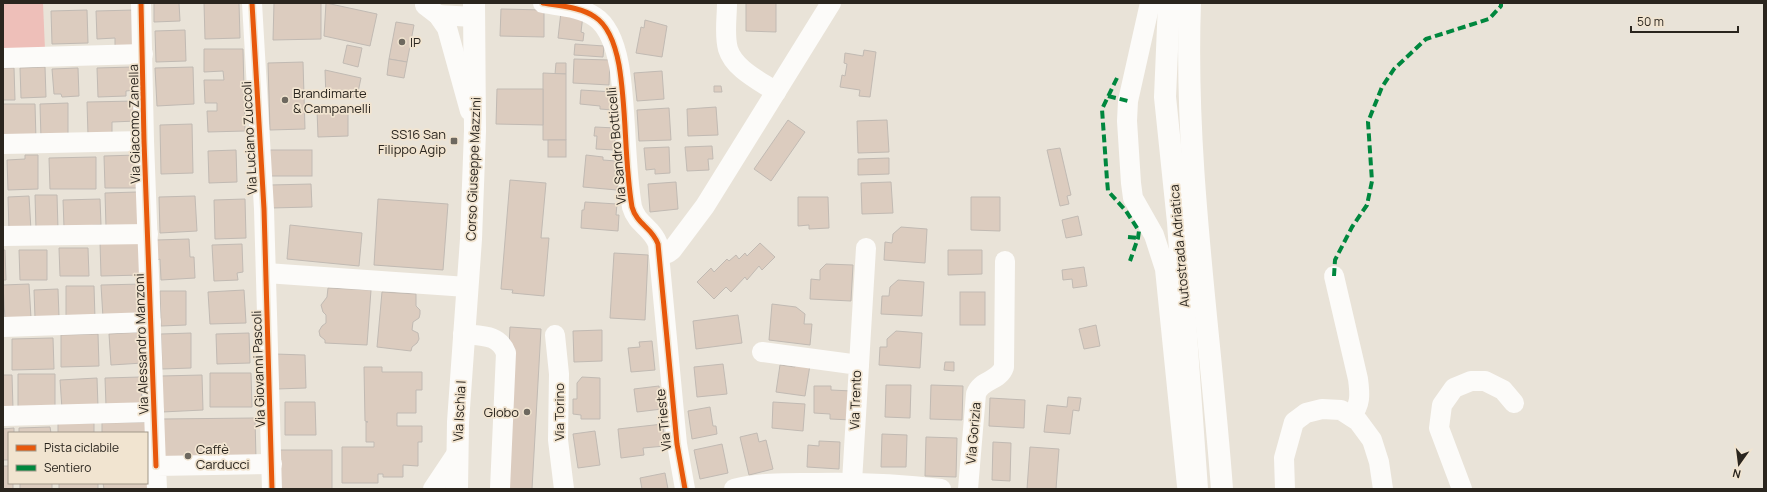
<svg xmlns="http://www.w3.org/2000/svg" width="1767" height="492" font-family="Manrope,sans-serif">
<rect width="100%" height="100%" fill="#e9e3d8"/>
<polygon fill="#eebfb9" points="3,3 43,3 45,50 3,51"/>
<g fill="#dcccbf" stroke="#c1bab3">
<polygon points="154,3 179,3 180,21 154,22"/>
<polygon points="204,3 239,3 240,38 205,39"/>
<polygon points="274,3 321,3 321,39 273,40"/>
<polygon points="326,3 377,14 370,46 324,36"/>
<polygon points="746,3 776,3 776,32 746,31"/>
<polygon points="501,9 544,10 544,37 500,36"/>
<polygon points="87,10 88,43 52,44 51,11"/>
<polygon points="134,10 135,46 115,47 115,38 97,39 96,11"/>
<polygon points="561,12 583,15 581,32 584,33 583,41 558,38"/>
<polygon points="645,20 667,26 662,57 636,53 641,27 644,28"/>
<polygon points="396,22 414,25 407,62 389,59"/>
<polygon points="185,30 186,61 156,62 155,31"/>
<polygon points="575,44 604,46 603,57 574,55"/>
<polygon points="347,45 362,48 358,67 343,63"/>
<polygon points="204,49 243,49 245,131 208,132 207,111 217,111 217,103 205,103 204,80 224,80 223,71 204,72"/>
<polygon points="864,50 876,52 870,97 859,96 860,90 840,87 842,75 845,76 847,64 844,63 845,53 863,56"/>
<polygon points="389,59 407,62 404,78 387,75"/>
<polygon points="574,59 610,60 609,85 573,83"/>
<polygon points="303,62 305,129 270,130 268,63"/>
<polygon points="556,63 566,63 566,74 555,74"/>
<polygon points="45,67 46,97 21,98 20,68"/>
<polygon points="134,67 135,90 126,91 126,96 98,97 97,68"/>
<polygon points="193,67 194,104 157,106 155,68"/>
<polygon points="3,68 14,68 15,100 3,100"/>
<polygon points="78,68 79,96 62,97 61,94 54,94 52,69"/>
<polygon points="325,70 361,78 357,97 326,98"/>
<polygon points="662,71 664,99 637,101 634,73"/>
<polygon points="543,73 566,74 566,140 543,140"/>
<polygon points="714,86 721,86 722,92 714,92"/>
<polygon points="497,89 543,89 543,125 496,124"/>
<polygon points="581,90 613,92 612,110 600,109 600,106 580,104"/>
<polygon points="136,101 137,121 112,122 112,134 88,135 87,102"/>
<polygon points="68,103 68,138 41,139 40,104"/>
<polygon points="3,104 35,104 36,140 3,140"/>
<polygon points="716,107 718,135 688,136 687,109"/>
<polygon points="669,108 671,140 639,141 637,110"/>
<polygon points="317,110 348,110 348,136 318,137"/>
<polygon points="788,120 805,132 771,181 754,169"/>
<polygon points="887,120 889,152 858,153 857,121"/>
<polygon points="192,124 193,173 161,174 160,125"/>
<polygon points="595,127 616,128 614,150 596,149 597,136 594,136"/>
<rect x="548" y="140" width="18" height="17"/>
<polygon points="712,146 713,159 708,159 709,170 687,171 685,147"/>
<polygon points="669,147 670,173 655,174 655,169 646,170 644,148"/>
<polygon points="1060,148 1071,195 1067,196 1069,204 1060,206 1047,150"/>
<polygon points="236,150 237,182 209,183 208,151"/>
<rect x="270" y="150" width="42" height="26"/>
<polygon points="25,155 38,155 38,189 8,190 7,160 25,159"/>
<polygon points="137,155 138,188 105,188 104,156"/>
<polygon points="586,155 603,157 603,160 616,161 615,172 618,172 617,190 583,187"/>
<polygon points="96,157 96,189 50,189 49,158"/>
<polygon points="889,158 889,174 858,175 858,159"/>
<polygon points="510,180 546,183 541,238 549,238 544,296 512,293 513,290 501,289"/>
<polygon points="676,182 678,209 650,212 648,184"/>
<polygon points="891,182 893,213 862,214 861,183"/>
<polygon points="311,184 312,207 271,208 270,185"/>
<polygon points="137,192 139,226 106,227 105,193"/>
<polygon points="35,195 57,195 58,229 36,229"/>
<polygon points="29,196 31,230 9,231 8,197"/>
<polygon points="195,196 197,231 160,233 159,197"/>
<polygon points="798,197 828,197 829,228 809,229 809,225 798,226"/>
<polygon points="971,197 1000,197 1000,231 971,230"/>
<polygon points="100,199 101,225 64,227 63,200"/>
<polygon points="245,199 246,238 215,239 214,200"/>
<polygon points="378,199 448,204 443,270 374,265"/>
<polygon points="585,202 617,204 616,215 619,215 618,231 581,228 582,210 584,210"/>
<polygon points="1078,216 1082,235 1066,238 1062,220"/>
<polygon points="290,225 362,233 359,266 287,259"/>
<polygon points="901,227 927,229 925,263 884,260 885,242 892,243 893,234"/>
<polygon points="189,239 190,257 194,257 195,278 161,280 160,259 157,260 156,240"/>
<polygon points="142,241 143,275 101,276 100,242"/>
<polygon points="760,243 775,257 762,270 759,266 747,280 745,277 731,292 726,287 714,299 697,282 711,268 714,272 727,259 729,261 736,255 739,259 745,253 747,256"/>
<polygon points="242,244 243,272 237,273 238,280 214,281 212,245"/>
<polygon points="59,248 88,248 89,276 60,276"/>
<polygon points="3,250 5,250 6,280 3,280"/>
<polygon points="19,250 47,250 47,280 20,280"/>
<polygon points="948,250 982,250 982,274 948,275"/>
<polygon points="614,253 648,255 645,320 610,318"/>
<polygon points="826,264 853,265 851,301 810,299 811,279 820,280 820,270"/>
<polygon points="1084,267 1087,286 1073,288 1072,279 1063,280 1062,270"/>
<polygon points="898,280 924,282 922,316 881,314 882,296 889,296 890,287"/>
<polygon points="29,284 31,318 5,319 3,285"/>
<polygon points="142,284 143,316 103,318 101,285"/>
<polygon points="66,286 94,286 95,319 66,320"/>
<polygon points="328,288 371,290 367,345 325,343 325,340 320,336 319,331 322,326 326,323 326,315 323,312 321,305 327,297"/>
<polygon points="58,289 59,317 35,318 34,290"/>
<polygon points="244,290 246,323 210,324 208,292"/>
<polygon points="160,291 186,291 186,325 161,326"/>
<polygon points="382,292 416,294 416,306 420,310 420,314 419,318 413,322 412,330 418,333 419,339 417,343 412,347 411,351 377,347"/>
<rect x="960" y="292" width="25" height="33"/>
<polygon points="772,304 796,307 805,314 804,324 812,324 810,345 769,340"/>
<polygon points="738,315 742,343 696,349 693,321"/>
<polygon points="1096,325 1100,346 1084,349 1079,329"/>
<polygon points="510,327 541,329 532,489 501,489"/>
<polygon points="602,330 602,361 574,362 573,331"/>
<polygon points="896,331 922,333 920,368 879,365 880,347 887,347 887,339"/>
<polygon points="141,332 143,363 111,365 109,334"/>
<polygon points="191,333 191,368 162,369 161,334"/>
<polygon points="249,333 250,363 217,364 216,334"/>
<polygon points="98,334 99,366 61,367 61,335"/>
<polygon points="53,338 54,369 12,370 12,339"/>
<polygon points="652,341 655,370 631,372 628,348 640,347 639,342"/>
<polygon points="275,354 305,355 306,388 277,389"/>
<polygon points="945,362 954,362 954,371 944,370"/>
<polygon points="795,363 810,365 805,396 776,392 780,365 795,367"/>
<polygon points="723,364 727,394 697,397 694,367"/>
<polygon points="364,367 382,367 382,372 422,372 422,390 416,390 416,413 397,413 397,426 422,426 422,442 418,442 418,466 403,465 403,477 383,477 383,474 378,474 378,483 342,483 342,447 374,447 374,442 366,442 366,422 368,422 365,421"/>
<polygon points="210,373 251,373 252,407 210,407"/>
<polygon points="18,374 55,374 55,408 18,409"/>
<polygon points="3,375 12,375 13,409 3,409"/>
<polygon points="202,375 203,410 162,412 161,376"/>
<polygon points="141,377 142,405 106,406 105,378"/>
<polygon points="582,377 600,378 600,419 581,419 581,415 573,414 573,399 577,399 577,383"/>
<polygon points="97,378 98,407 62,409 60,380"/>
<polygon points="886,385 911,385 910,418 885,417"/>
<polygon points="931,385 963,386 962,420 930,419"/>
<polygon points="659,386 662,409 637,412 634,389"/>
<polygon points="814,386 831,386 831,390 852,391 851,420 830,419 830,414 814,413"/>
<polygon points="1068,397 1081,398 1079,411 1073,410 1070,434 1044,432 1047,405 1067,407"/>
<polygon points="990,398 1025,400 1024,428 989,426"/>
<polygon points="285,402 315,402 316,435 285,435"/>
<polygon points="773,402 805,404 803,431 772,428"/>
<polygon points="710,407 713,426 716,426 717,434 692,439 688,411"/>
<polygon points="255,418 256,459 164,461 163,419"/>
<polygon points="147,422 149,489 104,489 103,483 147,483 147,433 102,433 102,423"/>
<rect x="58" y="423" width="36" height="10"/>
<polygon points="663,424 665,446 643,448 644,455 621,458 618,429"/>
<polygon points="50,427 51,433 19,433 19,428"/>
<polygon points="14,428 14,433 9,433 9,460 3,460 3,429"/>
<polygon points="595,431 600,465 578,468 573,434"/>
<polygon points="757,433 759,442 766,440 773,469 749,475 740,437"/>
<polygon points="882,434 907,435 906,467 881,467"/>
<polygon points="926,437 957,438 956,477 925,476"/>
<polygon points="819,441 840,442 839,469 807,467 808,445 819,446"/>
<polygon points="993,442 1011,443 1010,481 992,480"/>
<polygon points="722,444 728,473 700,479 694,450"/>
<polygon points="1030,447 1059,449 1056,489 1027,489"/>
<polygon points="280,450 332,450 332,489 281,489"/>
<polygon points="3,466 9,466 9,483 13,483 13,489 3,489"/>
<polygon points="665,473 668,489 642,489 640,478"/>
<rect x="20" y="483" width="32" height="6"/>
<rect x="59" y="483" width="39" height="6"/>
</g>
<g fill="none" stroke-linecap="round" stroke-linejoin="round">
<g stroke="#fcfbf9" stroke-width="20">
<polyline points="141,3 144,141 156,466"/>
<polyline points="252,3 264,209 272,489"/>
<path d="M543 3C559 6 581 7 595 17 609 26 616 49 619 65 627 112 624 160 632 207 637 225 652 227 658 244L677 444 685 489"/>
<path d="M727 3C727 18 724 35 728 49 734 69 760 81 776 92"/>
<polyline points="1150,3 1128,101 1127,121 1131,183 1133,198 1154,235 1165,269 1187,486"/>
<polyline points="425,5 438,15 447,28 470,111"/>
<polyline points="438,15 474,17"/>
<polyline points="3,58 143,54"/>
<polyline points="3,144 144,141"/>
<polyline points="3,236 148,234"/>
<polyline points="659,255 668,253 672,250 705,206 831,3"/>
<polyline points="266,273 467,287"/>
<path d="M1334 276 1358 379C1360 394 1361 405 1351 416"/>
<polyline points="3,327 151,322"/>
<path d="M463 334C481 336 499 334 506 353L500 489"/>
<polyline points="555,335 559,374 558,440 564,489"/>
<polyline points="762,352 859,365 852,482"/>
<polyline points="859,365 866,248"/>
<polyline points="3,416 154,412"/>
<polyline points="157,489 156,466 272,464"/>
<polyline points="433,489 457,453"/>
<path d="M734 489C760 482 789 483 816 483 858 482 899 484 941 489"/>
<path d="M968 489 976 394C981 379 999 382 1004 367L1005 261"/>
<polyline points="1285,489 1284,458 1294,422 1306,413 1322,409 1341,410 1358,421 1372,440 1379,462 1383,489"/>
<polyline points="1462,489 1439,428 1442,405 1454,388 1471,381 1485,381 1503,390 1514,403"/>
</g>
<polyline stroke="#fcfbf9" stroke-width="22" points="457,489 458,422 471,239 475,131 474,3"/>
<g stroke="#fcfbf9" stroke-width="22">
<polyline points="1169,3 1165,97 1178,222 1197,489"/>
<path d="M1190 3C1184 165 1210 327 1222 489"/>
</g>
<g stroke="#00873e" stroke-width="4" stroke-dasharray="8 4" stroke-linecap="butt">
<polyline points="1117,78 1102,109 1107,180 1108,191 1126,211 1139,231 1138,238 1130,261"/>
<polyline points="1108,96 1128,101"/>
<polyline points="1128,237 1138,238"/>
<polyline points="1334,276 1335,260 1352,227 1367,205 1372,181 1368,122 1382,87 1394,69 1426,39 1489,19 1501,6 1501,3"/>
</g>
<g stroke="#f1e4d0" stroke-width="8">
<g id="cycleway">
<polyline points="141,3 144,141 156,466"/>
<polyline points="252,3 264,209 272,489"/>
<path d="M543 3C559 6 581 7 595 17 609 26 616 49 619 65 627 112 624 160 632 207 637 225 652 227 658 244L677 444 685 489"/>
</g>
</g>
<use href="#cycleway" stroke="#e8590c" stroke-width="5"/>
</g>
<g fill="#6d685f" stroke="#f1e4d0" stroke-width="1.5">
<circle cx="402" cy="42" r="4"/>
<circle cx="285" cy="100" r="4"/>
<rect x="450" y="137" width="8" height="8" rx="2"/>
<circle cx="527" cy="412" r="4"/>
<circle cx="188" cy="456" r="4"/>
</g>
<g text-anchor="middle" stroke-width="3.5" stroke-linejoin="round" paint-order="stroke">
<g font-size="13" fill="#2a251e" stroke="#f1e4d0" text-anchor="start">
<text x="410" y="47">IP</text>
<text x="293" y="98">Brandimarte<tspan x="293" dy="15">&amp; Campanelli</tspan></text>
<text x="446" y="139" text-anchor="end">SS16 San<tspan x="446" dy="15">Filippo Agip</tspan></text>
<text x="519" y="417" text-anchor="end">Globo</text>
<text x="196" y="454">Caffè<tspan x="196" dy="15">Carducci</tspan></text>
</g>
<g font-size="13" fill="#2a251e" stroke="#f1e4d0">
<text transform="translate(134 124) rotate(-91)" y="5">Via Giacomo Zanella</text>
<text transform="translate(249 138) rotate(-93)" y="5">Via Luciano Zuccoli</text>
<text transform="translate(616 146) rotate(-95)" y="5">Via Sandro Botticelli</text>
<text transform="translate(473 169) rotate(-88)" y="5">Corso Giuseppe Mazzini</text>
<text transform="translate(1179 246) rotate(-95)" y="5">Autostrada Adriatica</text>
<text transform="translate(141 344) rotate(-92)" y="5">Via Alessandro Manzoni</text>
<text transform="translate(258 369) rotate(-92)" y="5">Via Giovanni Pascoli</text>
<text transform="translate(855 400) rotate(-88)" y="5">Via Trento</text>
<text transform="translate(459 411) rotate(-87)" y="5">Via Ischia I</text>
<text transform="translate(559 412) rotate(-90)" y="5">Via Torino</text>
<text transform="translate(663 420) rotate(-96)" y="5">Via Trieste</text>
<text transform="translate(973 433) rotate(-85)" y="5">Via Gorizia</text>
</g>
</g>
<rect width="1767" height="492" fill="none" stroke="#2a251e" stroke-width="8"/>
<rect x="8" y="432" width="140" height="52" fill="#f1e4d0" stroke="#a19889"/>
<rect x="16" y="445" width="20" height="6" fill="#e8590c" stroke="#a19889"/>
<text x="44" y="452" font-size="12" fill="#2a251e">Pista ciclabile</text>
<rect x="16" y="465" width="20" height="6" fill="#00873e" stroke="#a19889"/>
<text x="44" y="472" font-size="12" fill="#2a251e">Sentiero</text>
<g transform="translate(1739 464) rotate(194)" stroke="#f1e4d0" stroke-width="3" paint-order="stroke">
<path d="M0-3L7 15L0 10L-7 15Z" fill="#2a251e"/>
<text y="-6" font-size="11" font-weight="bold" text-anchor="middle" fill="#2a251e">N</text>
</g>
<path d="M1631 26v6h107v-6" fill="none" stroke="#2a251e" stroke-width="2"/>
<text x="1637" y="26" font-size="12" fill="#2a251e" stroke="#f1e4d0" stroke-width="3" paint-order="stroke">50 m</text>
</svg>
